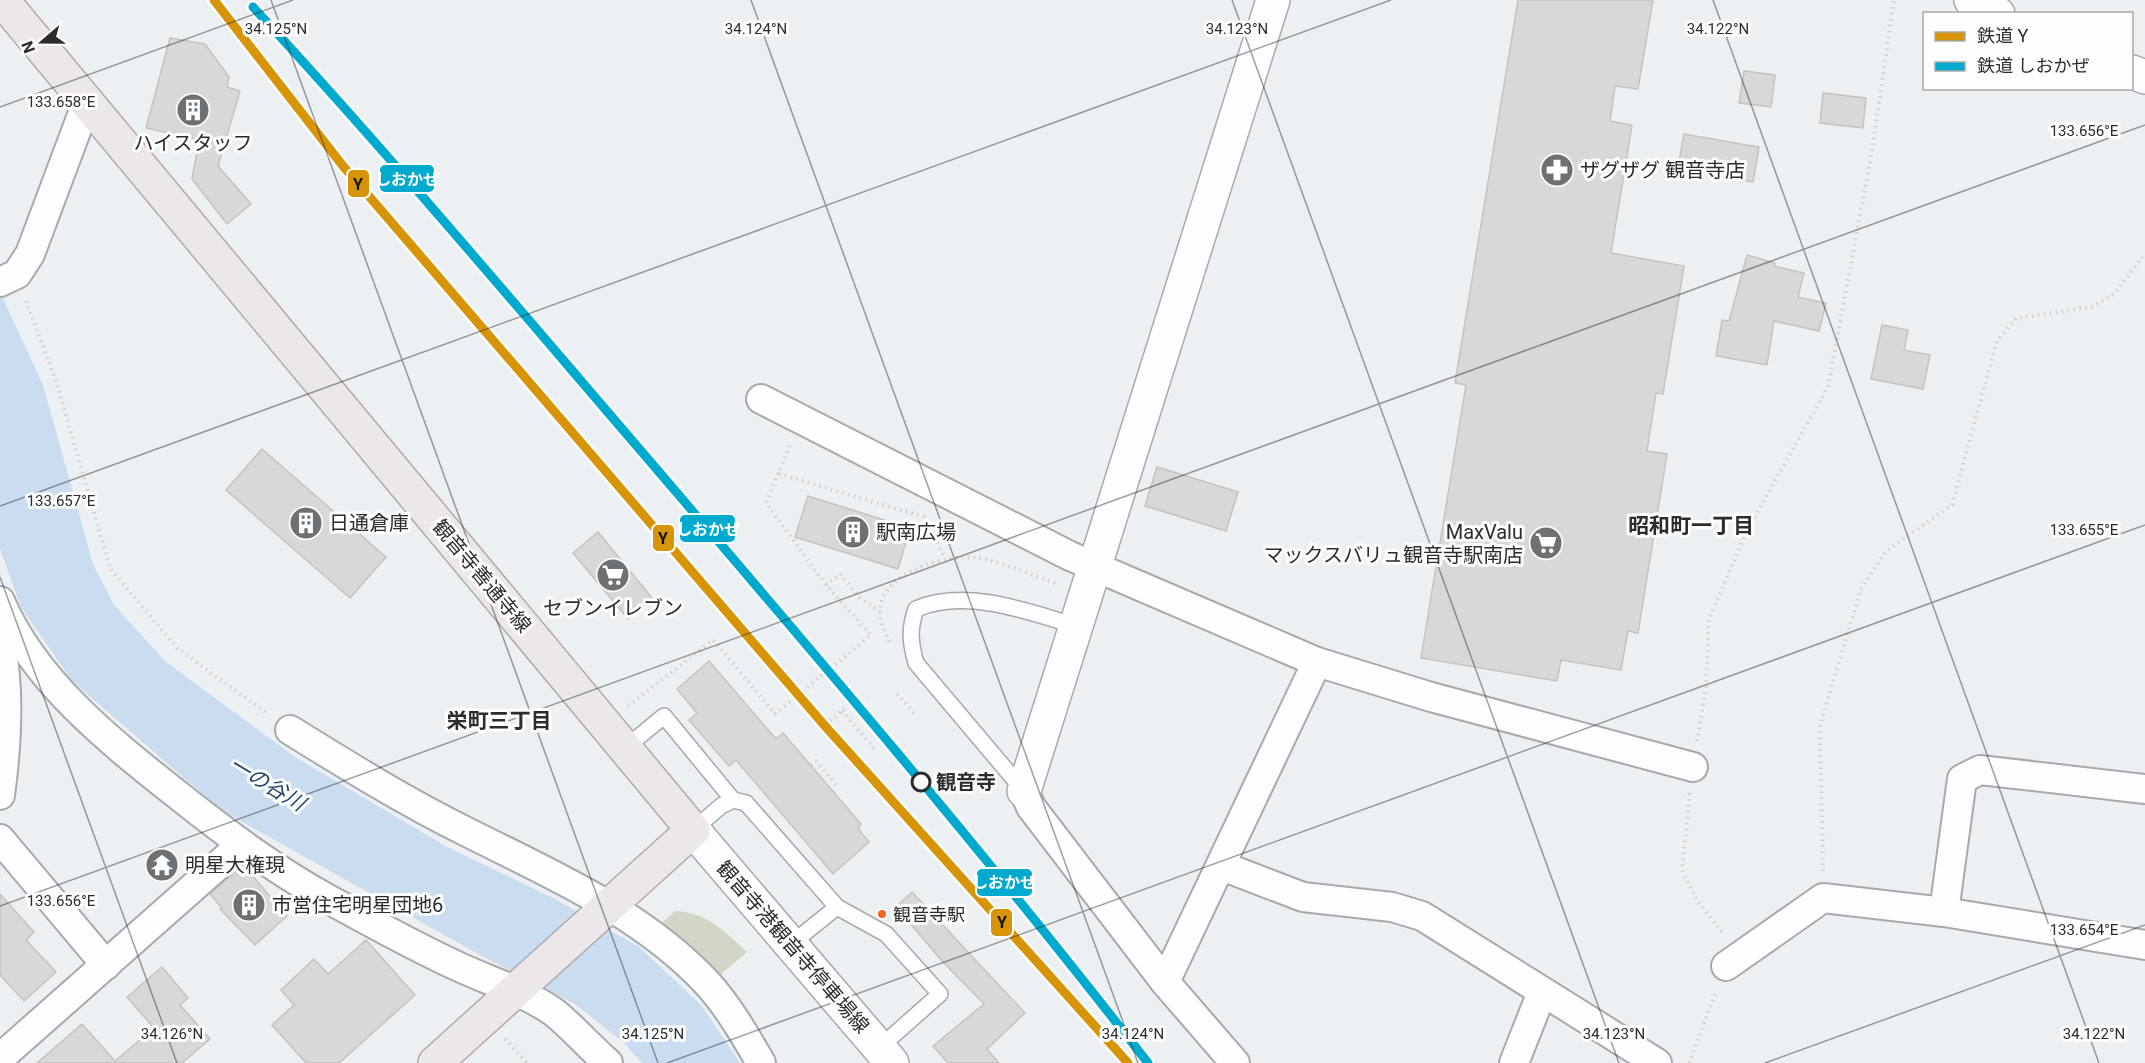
<svg xmlns="http://www.w3.org/2000/svg" width="2145" height="1063" font-family="Roboto,'Noto Sans JP',sans-serif">
<rect width="100%" height="100%" fill="#edf0f2"/>
<path fill="#d3d6c6" d="M675 911C707 912 724 931 747 952L714 980 658 926Z"/>
<polygon fill="#cadcef" points="0,292 43,385 93,564 114,605 166,662 295,757 447,847 553,898 639,947 702,1006 740,1063 642,1063 623,1042 575,1004 480,955 221,810 72,681 21,607 0,549"/>
<g fill="#d7d8d9" stroke="#c2c3c4" stroke-width="1.5">
<polygon points="1518,0 1653,0 1638,89 1615,86 1610,121 1632,125 1611,253 1684,266 1663,394 1656,393 1647,451 1667,454 1638,633 1628,631 1621,670 1561,660 1557,681 1421,658 1466,385 1455,383"/>
<polygon points="170,38 205,44 229,77 227,87 240,91 218,166 251,204 227,224 192,179 199,140 146,128"/>
<polygon points="1744,71 1775,75 1771,107 1739,103"/>
<polygon points="1823,93 1866,98 1863,128 1820,123"/>
<polygon points="1684,134 1759,147 1753,182 1713,176 1713,173 1678,166"/>
<polygon points="1747,255 1775,263 1774,266 1804,273 1798,297 1826,303 1819,331 1774,321 1767,365 1716,356 1722,320 1729,321"/>
<polygon points="1882,325 1908,330 1904,350 1930,355 1923,389 1871,379"/>
<polygon points="262,449 386,557 350,598 226,490"/>
<polygon points="1157,467 1238,492 1226,531 1145,506"/>
<polygon points="808,496 910,528 898,569 795,537"/>
<polygon points="598,532 652,598 628,619 573,553"/>
<polygon points="709,661 776,739 783,733 861,824 858,829 869,842 833,874 736,760 729,766 689,720 697,713 677,689"/>
<polygon points="243,865 287,916 255,945 220,909 222,908 210,894"/>
<polygon points="912,892 1025,1013 987,1049 999,1063 948,1063 933,1046 984,1004 943,962 896,907"/>
<polygon points="0,894 34,932 26,940 56,972 24,1001 0,975"/>
<polygon points="366,940 415,995 339,1063 306,1063 272,1025 294,1005 281,990 314,959 328,974"/>
<polygon points="162,967 188,998 180,1005 210,1039 182,1063 37,1063 82,1024 115,1061 154,1028 127,997"/>
</g>
<g fill="none" stroke-linecap="round" stroke-linejoin="round">
<g stroke="#a7a9aa" stroke-width="18">
<g id="service">
<polyline points="624,749 664,716 733,800"/>
<path d="M1024 791 916 663C910 642 909 629 916 609 965 588 1027 611 1076 626"/>
<polyline points="693,830 721,806 733,800 746,803 837,907 886,934 940,994 879,1048"/>
<polyline points="791,944 837,907"/>
</g>
</g>
<g stroke="#a7a9aa" stroke-width="32">
<g id="minor">
<polyline points="0,282 17,274 30,254 87,102"/>
<polyline points="761,399 1070,556 1317,662 1431,697 1693,767"/>
<path d="M0 601C35 683 111 742 179 796 227 834 275 870 328 899 371 922 413 946 457 966 489 981 526 992 555 1013 573 1028 590 1047 608 1063"/>
<path d="M0 639C10 689 7 744 0 795"/>
<path d="M290 730C348 766 406 802 467 832 552 875 642 913 708 984 728 1006 746 1037 761 1063"/>
<polyline points="1024,791 1031,807 1165,982 1235,1063"/>
<polyline points="0,839 106,965"/>
<polyline points="1222,866 1303,897 1392,907 1422,916 1657,1063"/>
<polyline points="1944,912 1962,779 1980,770 2145,789"/>
<polyline points="1726,966 1823,898 1944,912 2145,945"/>
<polyline points="1165,982 1317,662"/>
<polyline points="0,1058 241,845"/>
<polyline points="1514,1063 1542,992"/>
</g>
</g>
<g stroke="#a7a9aa" stroke-width="36">
<polyline id="tertiary" points="1024,791 1273,0"/>
</g>
<g stroke="#a7a9aa" stroke-width="36">
<g id="secondary">
<polyline points="1971,0 1998,14"/>
<polyline points="2132,72 2145,77"/>
<polyline points="693,830 892,1063"/>
</g>
</g>
<g stroke="#b0aaaf" stroke-width="36">
<polyline id="primary" points="2,0 693,830 435,1063"/>
</g>
<g stroke="#cfd0d2" stroke-width="4" stroke-dasharray="1.5 4.5" stroke-linecap="butt">
<polyline points="26,301 56,381 110,568 177,648 268,714"/>
<polyline points="779,474 924,517 945,558"/>
<polyline points="826,585 840,574 861,599 880,611"/>
<path d="M889 642C886 633 879 620 880 611 881 572 947 553 979 558 1005 563 1033 576 1058 584"/>
<polyline points="897,694 917,716"/>
<polyline points="628,706 713,640 775,714 871,635 826,585 766,503 790,445"/>
<polyline points="842,711 876,751"/>
<polyline points="830,721 855,700"/>
<polyline points="1697,741 1706,687 1709,619 1747,530 1828,387 1871,157 1894,0"/>
<polyline points="811,765 816,761 836,785"/>
<polyline points="1690,793 1682,870 1697,900 1723,934"/>
<polyline points="1823,871 1820,725 1861,589 1886,551 1952,505 1997,341 2016,318 2092,307 2114,294 2145,254"/>
<polyline points="505,1039 527,1063"/>
<polyline points="1689,1063 1716,991"/>
</g>
<use href="#service" stroke="#fcfdfd" stroke-width="15"/>
<use href="#minor" stroke="#fcfdfd" stroke-width="28"/>
<use href="#tertiary" stroke="#fcfdfd" stroke-width="33"/>
<use href="#secondary" stroke="#fcfdfd" stroke-width="33"/>
<use href="#primary" stroke="#ebe7ea" stroke-width="33"/>
<g stroke="#fbfdfe" stroke-width="14">
<polyline id="rail-1" points="214,0 343,166 825,726 1128,1063"/>
</g>
<g stroke="#fbfdfe" stroke-width="14">
<path id="rail-2" d="M253 7C387 152 514 303 642 452 814 653 986 854 1148 1063"/>
</g>
<use href="#rail-1" stroke="#d89407" stroke-width="9"/>
<use href="#rail-2" stroke="#00a9ce" stroke-width="9"/>
</g>
<path fill="none" stroke="#2a2c2e" stroke-width="1.5" stroke-opacity="0.45" d="M271 0 658 1063M751 0 1138 1063M1232 0 1619 1063M1713 0 2099 1063M0 107 293 0M0 506 1391 0M0 577 177 1063M0 906 2145 125M667 1063 2145 525M1765 1063 2145 925"/>
<defs>
<g id="building-disc" transform="scale(1.725)"><circle r="9.5" fill="#6e7173" stroke="#fbfdfe"/><path d="M-4-6H4V6H1V3H-1V6H-4ZM-2.5-4.3h1.7v1.8h-1.7ZM.8-4.3h1.7v1.8H.8ZM-2.5-1h1.7V.8h-1.7ZM.8-1h1.7V.8H.8Z" fill="#fff"/></g>
<g id="pharmacy-disc" transform="scale(1.725)"><circle r="9.5" fill="#6e7173" stroke="#fbfdfe"/><path d="M-2-6h4v4h4v4h-4v4h-4v-4h-4v-4h4Z" fill="#fff"/></g>
<g id="supermarket-disc" transform="scale(1.725)"><circle r="9.5" fill="#6e7173" stroke="#fbfdfe"/><path d="M-6-5.5h2.5l.6 2H6L4.5 2H-2.5L-4.4-4H-6ZM-1.5 3.2a1.3 1.3 0 1 0 .1 0ZM3 3.2a1.3 1.3 0 1 0 .1 0Z" fill="#fff"/></g>
<g id="temple-disc" transform="scale(1.725)"><circle r="9.5" fill="#6e7173" stroke="#fbfdfe"/><path d="M0-6L5-2H3V0L6.5 2.5H4V6H1.5V3h-3V6H-4V2.5H-6.5L-3 0V-2H-5Z" fill="#fff"/></g>
</defs>
<g fill-rule="evenodd">
<use href="#building-disc" x="193" y="110"/>
<use href="#pharmacy-disc" x="1557" y="170"/>
<use href="#building-disc" x="306" y="523"/>
<use href="#building-disc" x="853" y="532"/>
<use href="#supermarket-disc" x="1546" y="543"/>
<use href="#supermarket-disc" x="613" y="575"/>
<use href="#temple-disc" x="162" y="865"/>
<use href="#building-disc" x="249" y="905"/>
</g>
<circle fill="#fbfdfe" stroke="#2a2c2e" stroke-width="3" cx="921" cy="782" r="9"/>
<circle fill="#f26522" stroke="#fbfdfe" stroke-width="2" cx="882" cy="914" r="5"/>
<g text-anchor="middle" stroke-width="6" stroke-linejoin="round" paint-order="stroke">
<g font-size="18" fill="#2a2c2e" stroke="#fbfdfe" text-anchor="start">
<text x="893" y="921">観音寺駅</text>
</g>
<g font-size="20" fill="#2a2c2e" stroke="#fbfdfe" text-anchor="start">
<text x="193" y="150" text-anchor="middle">ハイスタッフ</text>
<text x="1580" y="177">ザグザグ 観音寺店</text>
<text x="329" y="530">日通倉庫</text>
<text x="876" y="539">駅南広場</text>
<text x="1523" y="539" text-anchor="end">MaxValu<tspan x="1523" dy="23">マックスバリュ観音寺駅南店</tspan></text>
<text x="613" y="615" text-anchor="middle">セブンイレブン</text>
<text x="185" y="872">明星大権現</text>
<text x="272" y="912">市営住宅明星団地6</text>
</g>
<g font-size="20" fill="#2a2c2e" stroke="#fbfdfe">
<text transform="translate(482 576) rotate(50)" y="7">観音寺善通寺線</text>
<text transform="translate(793 947) rotate(49)" y="7">観音寺港観音寺停車場線</text>
</g>
<g font-size="20" font-weight="bold" fill="#2a2c2e" stroke="#fbfdfe" text-anchor="start">
<text x="936" y="789">観音寺</text>
</g>
<g font-size="21" font-weight="bold" fill="#2a2c2e" stroke="#fbfdfe">
<text x="1691" y="533">昭和町一丁目</text>
<text x="499" y="728">栄町三丁目</text>
</g>
<g font-size="21" font-style="italic" fill="#1f466a" stroke="#fbfdfe">
<text transform="translate(267 784) rotate(31)" y="7">一の谷川</text>
</g>
</g>
<g font-size="15" text-anchor="middle" fill="#2a2c2e" stroke="#fbfdfe" stroke-width="6" stroke-linejoin="round" paint-order="stroke">
<text x="276" y="34">34.125°N</text>
<text x="756" y="34">34.124°N</text>
<text x="1237" y="34">34.123°N</text>
<text x="1718" y="34">34.122°N</text>
<text x="61" y="107">133.658°E</text>
<text x="2084" y="136">133.656°E</text>
<text x="61" y="506">133.657°E</text>
<text x="2084" y="535">133.655°E</text>
<text x="61" y="906">133.656°E</text>
<text x="2084" y="935">133.654°E</text>
<text x="172" y="1039">34.126°N</text>
<text x="653" y="1039">34.125°N</text>
<text x="1133" y="1039">34.124°N</text>
<text x="1614" y="1039">34.123°N</text>
<text x="2094" y="1039">34.122°N</text>
</g>
<g stroke="#fbfdfe" stroke-width="2">
<rect x="379" y="164" width="56" height="29" rx="6" fill="#00a9ce"/>
<rect x="347" y="169" width="23" height="29" rx="6" fill="#d89407"/>
<rect x="679" y="514" width="57" height="29" rx="6" fill="#00a9ce"/>
<rect x="652" y="524" width="23" height="28" rx="6" fill="#d89407"/>
<rect x="976" y="868" width="57" height="29" rx="6" fill="#00a9ce"/>
<rect x="990" y="908" width="23" height="29" rx="6" fill="#d89407"/>
</g>
<g font-size="16" text-anchor="middle" font-weight="bold" fill="#fff">
<text x="407" y="185">しおかぜ</text>
<text x="708" y="535">しおかぜ</text>
<text x="1004" y="888">しおかぜ</text>
</g>
<g font-size="16" text-anchor="middle" font-weight="bold" fill="#111">
<text x="358" y="190">Y</text>
<text x="663" y="544">Y</text>
<text x="1002" y="928">Y</text>
</g>
<rect x="1923" y="12" width="210" height="78" fill="#fbfdfe" stroke="#a7a9ab" stroke-width="1.5"/>
<rect x="1935" y="32" width="30" height="9" fill="#d89407" stroke="#a7a9ab" stroke-width="1.5"/>
<text x="1977" y="42" font-size="18" fill="#2a2c2e">鉄道 Y</text>
<rect x="1935" y="62" width="30" height="9" fill="#00a9ce" stroke="#a7a9ab" stroke-width="1.5"/>
<text x="1977" y="72" font-size="18" fill="#2a2c2e">鉄道 しおかぜ</text>
<g transform="translate(42 42) rotate(250)" stroke="#fbfdfe" stroke-width="4.5" paint-order="stroke">
<path d="M0-4.5L10 22L0 15L-10 22Z" fill="#2a2c2e"/>
<text y="-9" font-size="16" font-weight="bold" text-anchor="middle" fill="#2a2c2e">N</text>
</g>
</svg>
